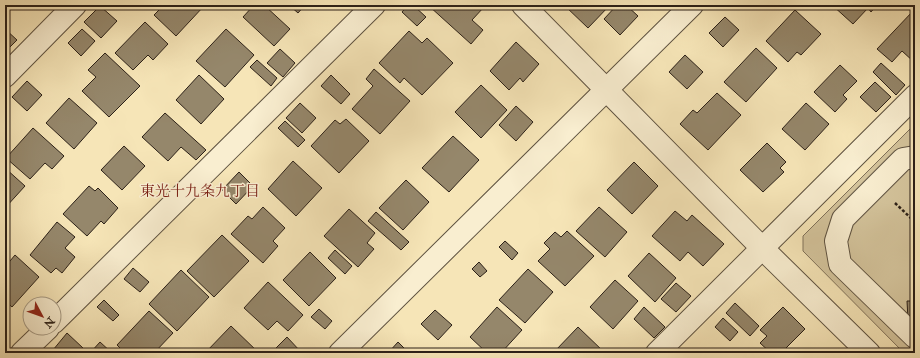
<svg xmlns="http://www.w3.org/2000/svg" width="920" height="358" font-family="'IM FELL Double Pica','Noto Serif JP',serif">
<rect width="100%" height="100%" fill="#f6e5b7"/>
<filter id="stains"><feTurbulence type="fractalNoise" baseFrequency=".005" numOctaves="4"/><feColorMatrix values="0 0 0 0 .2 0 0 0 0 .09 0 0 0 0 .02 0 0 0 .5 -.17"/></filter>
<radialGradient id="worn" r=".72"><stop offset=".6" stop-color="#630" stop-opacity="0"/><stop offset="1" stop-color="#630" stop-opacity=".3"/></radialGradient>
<polygon fill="#d4c49c" stroke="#80725a" points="915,124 915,353 904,353 803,251 803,236"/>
<g fill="#95876b" stroke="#2c2118">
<polygon points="5,5 14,5 5,15"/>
<polygon points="160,5 203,5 204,6 176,36 154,15 162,7"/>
<polygon points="254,5 264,5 290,29 274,46 243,17"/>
<polygon points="289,5 305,5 298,13"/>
<polygon points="408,5 413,5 426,17 417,26 402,12"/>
<polygon points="430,5 482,5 484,7 472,20 483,30 471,44 429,6"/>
<polygon points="564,5 610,5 588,28"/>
<polygon points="617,5 626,5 638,16 620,35 604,19"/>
<polygon points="832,5 877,5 871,12 868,8 853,24"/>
<polygon points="100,6 117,21 101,38 84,22"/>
<polygon points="795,10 821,34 801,55 797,52 788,62 766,41"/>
<polygon points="913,11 915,13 915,61 914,62 902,51 892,62 877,49"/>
<polygon points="725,17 739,30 723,47 709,33"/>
<polygon points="145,22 168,44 153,60 148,55 133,70 115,53"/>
<polygon points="5,29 17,40 7,50 5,48"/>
<polygon points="82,29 95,41 81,56 68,43"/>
<polygon points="226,29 254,55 225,87 196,61"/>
<polygon points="409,31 422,43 427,38 453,63 422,95 404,78 400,83 379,63"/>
<polygon points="516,42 539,64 523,82 520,78 509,90 490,71"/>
<polygon points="756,48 777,68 746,102 724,82"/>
<polygon points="280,49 295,63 283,77 267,63"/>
<polygon points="105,53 140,86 109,117 82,91 96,77 88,70"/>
<polygon points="685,55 703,72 687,89 669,72"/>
<polygon points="257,60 277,78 271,86 250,67"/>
<polygon points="881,63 905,85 896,95 873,72"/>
<polygon points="840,65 857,81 843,95 847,99 835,112 814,92"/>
<polygon points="374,69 410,101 380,134 352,109 373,86 366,79"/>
<polygon points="199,75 224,99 201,124 176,100"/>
<polygon points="331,75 350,94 341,104 321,86"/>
<polygon points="27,81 42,95 27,111 12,97"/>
<polygon points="875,82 891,97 876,112 860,97"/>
<polygon points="481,85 507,110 481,138 455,112"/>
<polygon points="717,93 741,115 708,150 680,124 693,110 697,113"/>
<polygon points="69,98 97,123 74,149 46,123"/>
<polygon points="300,103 316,118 302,133 286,118"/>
<polygon points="806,103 829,124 805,150 782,129"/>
<polygon points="516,106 533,122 516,141 499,125"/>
<polygon points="165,113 206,150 196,160 181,147 168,161 142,137"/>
<polygon points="346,119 369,141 339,173 311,146 335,120 340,124"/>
<polygon points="285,121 305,140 298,147 278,128"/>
<polygon points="33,128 64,156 52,169 45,163 30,179 6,158"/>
<polygon points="453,136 479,160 449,192 422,168"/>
<polygon points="767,143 786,162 780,168 784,172 763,192 740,170"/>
<polygon points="124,146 145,166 122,190 101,170"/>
<polygon points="293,161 322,188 296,216 268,189"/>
<polygon points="634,162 658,186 632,214 607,190"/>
<polygon points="5,168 25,186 5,208"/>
<polygon points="239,172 253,186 236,204 222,190"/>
<polygon points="406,180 429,202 403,230 379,208"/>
<polygon points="89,186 95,191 98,188 118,208 104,224 101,221 87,236 63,214"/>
<polygon points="263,207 285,228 273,241 278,246 263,263 231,234 248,216 252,219"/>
<polygon points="599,207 627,232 605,257 576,231"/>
<polygon points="349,209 375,233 367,243 374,249 358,267 324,236"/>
<polygon points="675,211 687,221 692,215 724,244 703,266 688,252 680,261 652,236"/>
<polygon points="376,212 409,242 401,250 368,221"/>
<polygon points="57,222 75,237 65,248 75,257 62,273 56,268 51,273 30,255"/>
<polygon points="567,231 594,256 565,286 538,261 550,249 544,243 555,232 561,237"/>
<polygon points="222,235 249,261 214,297 187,271"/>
<polygon points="505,241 518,253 512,260 499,247"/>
<polygon points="335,250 352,266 345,274 328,258"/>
<polygon points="310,252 336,278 309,306 283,280"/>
<polygon points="649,253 676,278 655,302 628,276"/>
<polygon points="15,255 39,277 12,307 5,301 5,267"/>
<polygon points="479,262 487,271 480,277 472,269"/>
<polygon points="133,268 149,282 140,292 124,279"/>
<polygon points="528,269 553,292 525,323 499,300"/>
<polygon points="181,270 209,297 177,331 149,304"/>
<polygon points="615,280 638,301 613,329 590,307"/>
<polygon points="268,282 303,315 288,331 277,321 268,330 244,308"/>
<polygon points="676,283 691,296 676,312 661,299"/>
<polygon points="104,300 119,315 113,321 97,307"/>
<polygon points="907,301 915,301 915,318 908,319"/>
<polygon points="735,303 759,326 750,336 726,313"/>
<polygon points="497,307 522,330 501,353 487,353 470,337"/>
<polygon points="644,307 665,327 654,338 634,319"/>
<polygon points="783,307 805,329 781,353 771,353 760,343 767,336 760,330"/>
<polygon points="319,309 332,321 325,329 311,317"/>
<polygon points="435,310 452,325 438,340 421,324"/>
<polygon points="149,311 173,333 154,353 125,353 117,345"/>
<polygon points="723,318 738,332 730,341 715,327"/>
<polygon points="231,326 259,353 205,353"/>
<polygon points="578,327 604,352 603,353 557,353 555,351"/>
<polygon points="67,333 83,348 79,353 56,353 53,350"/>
<polygon points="287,337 301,352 300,353 271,353"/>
<polygon points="100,342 112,353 90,353"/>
<polygon points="398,342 409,353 388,353"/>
</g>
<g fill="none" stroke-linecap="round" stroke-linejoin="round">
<g stroke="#5e5240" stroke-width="24">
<g id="minor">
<polyline points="523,5 762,248 869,353"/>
<polyline points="5,76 75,5"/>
<polyline points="915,157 903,159 843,219 836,241 840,264 915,337"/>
<polyline points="54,322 374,5"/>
<polyline points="22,353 48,328"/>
<polyline points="340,353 692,5"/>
<polyline points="657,353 915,96"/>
</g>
</g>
<polyline stroke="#2c2118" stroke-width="2.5" stroke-dasharray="3 2" stroke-linecap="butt" points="895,203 915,222"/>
<use href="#minor" stroke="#f9eed0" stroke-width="22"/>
</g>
<g text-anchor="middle" stroke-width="3" stroke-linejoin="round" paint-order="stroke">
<g font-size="15" fill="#7a1f14" stroke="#f9eed0">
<text x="200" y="196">東光十九条九丁目</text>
</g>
</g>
<rect width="920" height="358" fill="none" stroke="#f6e5b7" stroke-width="20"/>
<rect x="6" y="6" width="908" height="346" fill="none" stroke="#2c2118" stroke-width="2"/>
<rect x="10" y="10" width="900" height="338" fill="none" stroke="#2c2118"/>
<g transform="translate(42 316) rotate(131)"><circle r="19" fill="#f9eed0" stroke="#a79c86"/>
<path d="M0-3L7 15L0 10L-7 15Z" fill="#8f2418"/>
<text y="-6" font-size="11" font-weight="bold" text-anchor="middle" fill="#2c2118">N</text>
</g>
<rect width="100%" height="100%" filter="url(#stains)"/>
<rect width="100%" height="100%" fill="url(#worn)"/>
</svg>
